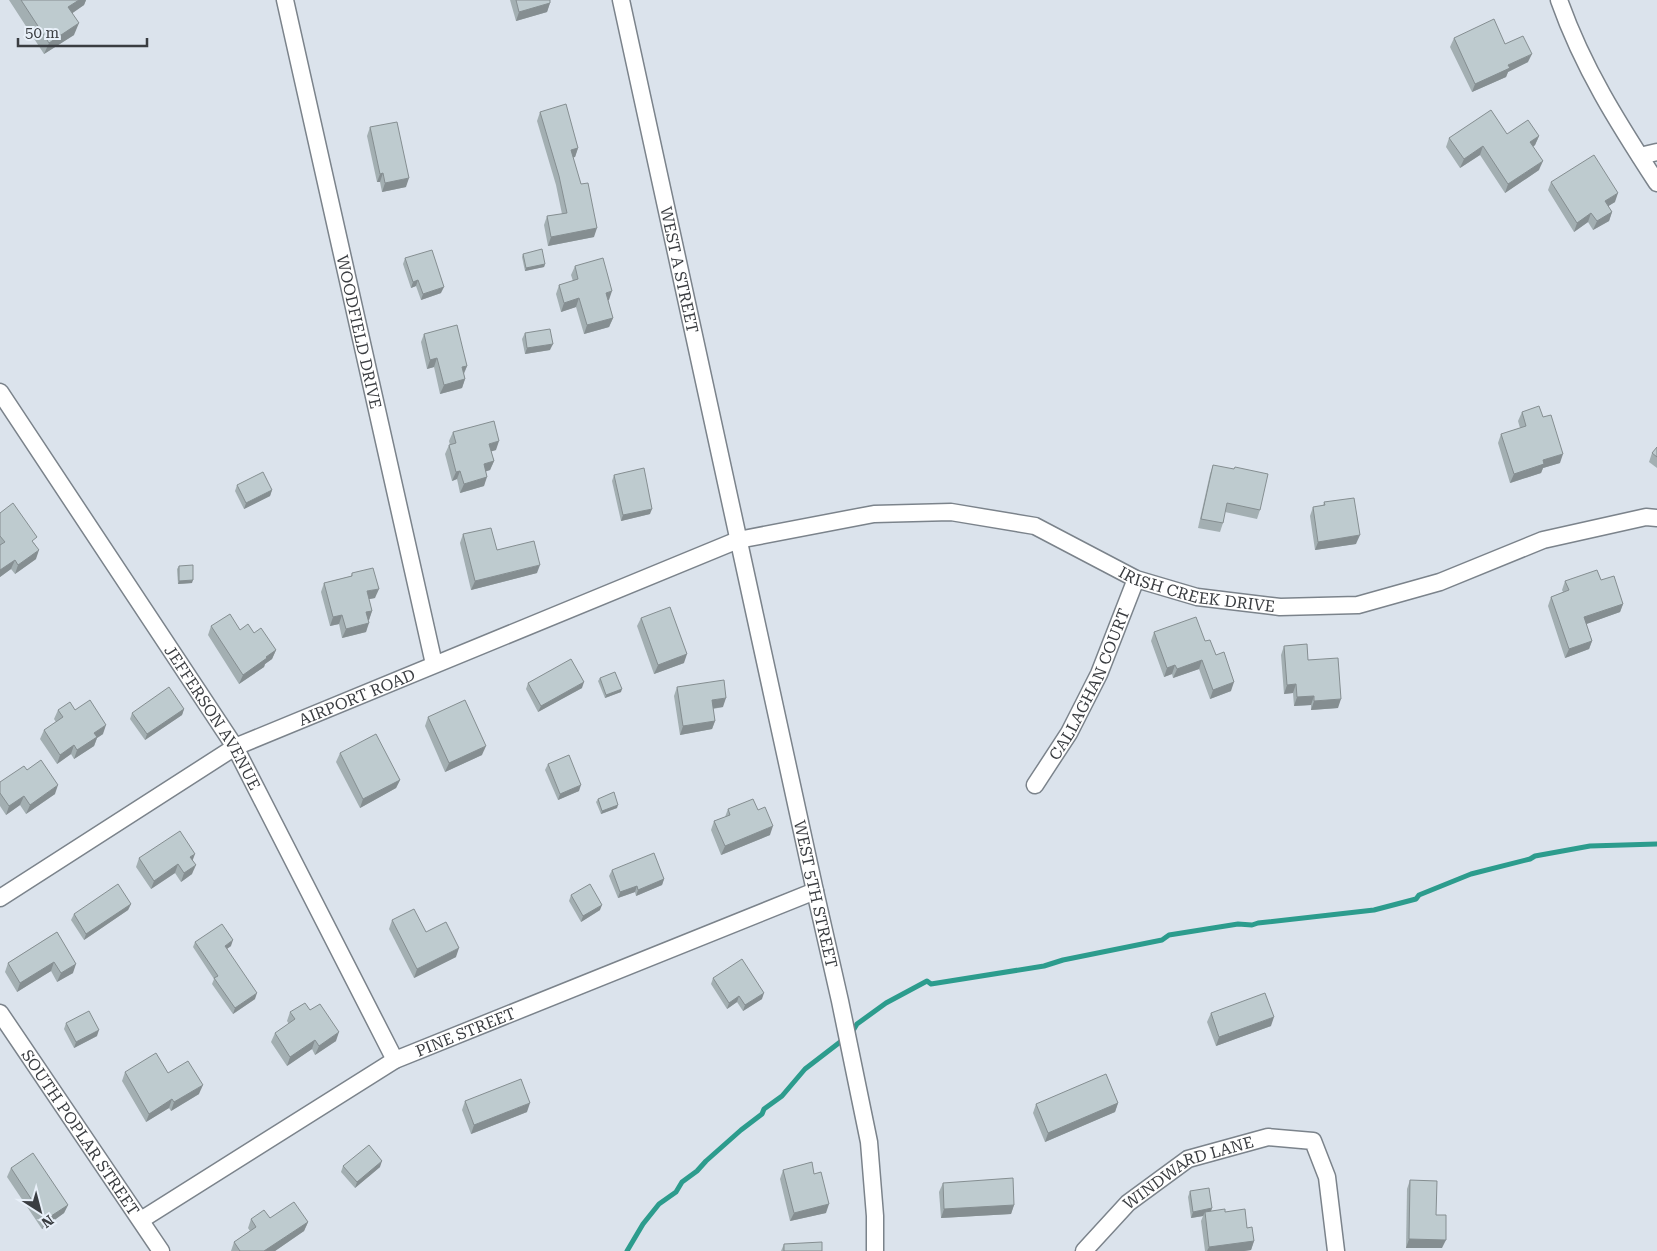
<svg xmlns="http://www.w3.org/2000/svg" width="1657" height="1251" font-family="'Roboto Serif',serif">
<rect width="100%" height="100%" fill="#dbe3ec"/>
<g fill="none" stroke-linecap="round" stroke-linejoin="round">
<g stroke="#2c9c8d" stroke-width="5">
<polyline points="851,1034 857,1024 886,1003 927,981 931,984 1044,966 1063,960 1162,940 1169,935 1238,924 1252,925 1258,923 1374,910 1416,899 1419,895 1471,874 1530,859 1535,856 1590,846 1657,844"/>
<polyline points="627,1251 643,1224 659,1204 676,1192 682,1182 697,1171 706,1161 741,1130 762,1114 764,1109 782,1096 805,1069 844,1039"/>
</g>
<g stroke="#7b838b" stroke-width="19">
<g id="minor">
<path id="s1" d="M285 0 434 664"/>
<path id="s2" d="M621 0 815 891 840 1001 869 1142 875 1216V1251"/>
<path d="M1559 0C1583 68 1618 123 1657 183"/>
<polyline points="1640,156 1657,152"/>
<path id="s3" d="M0 392 235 747 395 1060"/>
<path id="s4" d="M1035 785 1069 733 1099 674 1136 579"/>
<path id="s5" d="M0 898 235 747 738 540 874 514 951 512 1035 526 1136 579 1197 597 1280 607 1358 605 1440 582 1543 540 1646 517 1657 518"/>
<path id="s6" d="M0 1013 161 1251"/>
<path id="s7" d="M141 1220 395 1060 815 891"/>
<path id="s8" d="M1084 1251 1128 1203 1188 1159 1268 1137 1313 1141 1327 1177 1336 1251"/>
</g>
</g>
<use href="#minor" stroke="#fff" stroke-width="16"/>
</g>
<g fill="#a3afb2">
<polygon points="9,0 86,0 84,5 72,13 74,35 44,54"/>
<polygon points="510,0 550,0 550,3 547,12 516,21"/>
<polygon points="1454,38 1505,44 1528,62 1508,72 1506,77 1472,92 1450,47"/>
<polygon points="540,112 578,148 575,157 573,157 594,237 548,246 544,225 547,216 562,214 556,185 537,121"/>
<polygon points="370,127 406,187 382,192 380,182 377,182 367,136"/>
<polygon points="1507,134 1539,136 1535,145 1533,147 1539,170 1505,193 1480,155 1460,168 1446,147 1449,138"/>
<polygon points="1551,182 1615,202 1608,206 1612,212 1609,221 1593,230 1588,222 1574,232 1548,190"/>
<polygon points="523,254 545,264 544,267 525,271 522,257"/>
<polygon points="405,258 441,293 421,300 416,286 411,288 403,264"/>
<polygon points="575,266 609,300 608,300 613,318 609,327 584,334 576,307 561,312 556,294 559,285 573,281 571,275"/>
<polygon points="525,333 550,350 525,354 522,339"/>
<polygon points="424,334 467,366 464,374 465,379 462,388 440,394 434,367 427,369 421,342"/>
<polygon points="1522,412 1543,417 1560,463 1543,468 1541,473 1510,483 1498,443 1501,434 1520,428 1518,421"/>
<polygon points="453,432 496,450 491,451 494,461 490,470 486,471 484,486 460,493 457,479 452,481 445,454 449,445 450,445 449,441"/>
<polygon points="1657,447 1657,468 1649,462 1652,453"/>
<polygon points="1213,465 1260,510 1257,519 1225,512 1223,523 1220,532 1198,528 1210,474"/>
<polygon points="614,475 650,514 621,521 612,481"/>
<polygon points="237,485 272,490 270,496 244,509 235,491"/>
<polygon points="1324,502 1356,544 1315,550 1310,516 1313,507 1323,506"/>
<polygon points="0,513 35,544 36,559 15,574 11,569 0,577"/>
<polygon points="463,534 497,550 537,573 471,590 460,543"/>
<polygon points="179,566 192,583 178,584 177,569"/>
<polygon points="352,573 375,598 369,599 372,611 369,620 368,620 366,632 342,638 339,624 330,626 321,592 324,583 351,576"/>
<polygon points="1601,580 1623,604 1620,612 1586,624 1592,641 1589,649 1565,658 1548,606 1551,597 1563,592 1562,590 1565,581"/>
<polygon points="641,618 684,663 654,674 637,626"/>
<polygon points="211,626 240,630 254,633 276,650 272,659 265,664 264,667 239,684 208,635"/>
<polygon points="1154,632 1205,641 1216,655 1231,691 1210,699 1199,669 1173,678 1172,674 1164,677 1151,641"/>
<polygon points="1284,646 1308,660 1338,708 1311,710 1311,705 1294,706 1293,693 1284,694 1281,655"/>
<polygon points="600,678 621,692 605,698 598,681"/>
<polygon points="528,683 582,688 538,712 526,689"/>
<polygon points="677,687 723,707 713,709 715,721 712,729 680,735 674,696"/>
<polygon points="184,709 182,715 145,740 130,719 132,713"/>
<polygon points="58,710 75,710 103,734 97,738 94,746 74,759 71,754 57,764 40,739 44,730 56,722 54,719"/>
<polygon points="428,717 482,755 445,772 425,726"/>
<polygon points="340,753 400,780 396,788 360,808 336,762"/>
<polygon points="548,764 579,791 558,800 545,770"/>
<polygon points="0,782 55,794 26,814 20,805 6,815 0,806"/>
<polygon points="598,799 617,808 601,814 596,802"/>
<polygon points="728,809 758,810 770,835 721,855 711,830 714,821 725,817"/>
<polygon points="139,858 193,861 192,874 181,882 175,873 151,889 136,867"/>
<polygon points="612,870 664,879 662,885 636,896 635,892 618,898 609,876"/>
<polygon points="571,895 600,910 581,922 569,901"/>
<polygon points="131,904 128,910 84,940 71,920 74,914"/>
<polygon points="392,920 426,932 456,957 414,978 389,929"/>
<polygon points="57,932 73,973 57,982 51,971 17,992 5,972 8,963"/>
<polygon points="195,942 231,946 227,949 255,999 233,1014 212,984 214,979 193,947"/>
<polygon points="713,978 762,999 743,1011 737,1002 727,1009 711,984"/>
<polygon points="310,1010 336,1041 315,1055 312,1049 287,1066 271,1042 275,1033 289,1024 287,1021 290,1012"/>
<polygon points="1211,1013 1271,1026 1216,1046 1207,1022"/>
<polygon points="66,1023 97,1036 74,1048 64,1029"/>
<polygon points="125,1072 168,1073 199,1094 171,1111 169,1108 146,1122 122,1081"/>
<polygon points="465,1101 527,1112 471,1134 462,1110"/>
<polygon points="1118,1103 1115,1112 1045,1142 1033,1113 1036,1104"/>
<polygon points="343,1166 380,1167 355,1188 341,1172"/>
<polygon points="11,1168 68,1205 64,1213 42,1229 7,1177"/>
<polygon points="783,1170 814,1174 826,1213 790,1221 780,1179"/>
<polygon points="1410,1180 1436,1215 1442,1248 1406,1248 1407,1189"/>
<polygon points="943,1183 1014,1205 1011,1214 941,1218 939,1192"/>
<polygon points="1190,1191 1212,1208 1211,1211 1225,1212 1247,1228 1254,1241 1251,1250 1244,1251 1205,1251 1201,1221 1203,1216 1191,1218 1188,1197"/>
<polygon points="270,1218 308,1222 304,1231 275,1251 231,1251 234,1242 250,1231 248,1228 251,1219"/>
<polygon points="784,1244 822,1251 781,1251"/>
</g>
<g fill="#858e91">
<polygon points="79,0 86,0 84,5 64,19 68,7"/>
<polygon points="550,3 547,12 516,21 519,12"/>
<polygon points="79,23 74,35 44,54 49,43"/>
<polygon points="1532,54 1528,62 1508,72 1506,77 1472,92 1475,84 1508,65"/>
<polygon points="1539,136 1535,145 1527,151 1530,142"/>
<polygon points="1483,146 1480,155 1460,168 1464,159"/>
<polygon points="578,148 575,157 568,159 571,150"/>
<polygon points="1543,161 1539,170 1505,193 1508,184"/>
<polygon points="383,173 380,182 377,182 380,174"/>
<polygon points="409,178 406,187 382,192 385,183"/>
<polygon points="1618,193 1615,202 1602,210 1605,201"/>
<polygon points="1612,212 1609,221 1593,230 1597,221"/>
<polygon points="1591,213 1588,222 1574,232 1577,223"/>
<polygon points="597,228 594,237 548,246 551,237"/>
<polygon points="545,264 544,267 525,271 526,268"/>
<polygon points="418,280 416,286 411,288 413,282"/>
<polygon points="444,287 441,293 421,300 423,294"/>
<polygon points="612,291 609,300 603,302 606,293"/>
<polygon points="579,298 576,307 561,312 564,303"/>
<polygon points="613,318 609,327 584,334 587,325"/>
<polygon points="553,344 550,350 525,354 527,348"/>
<polygon points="437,358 434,367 427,369 430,360"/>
<polygon points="467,366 463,375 462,367"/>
<polygon points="465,379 462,388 440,394 444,385"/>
<polygon points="499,441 496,450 486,453 489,444"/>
<polygon points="1563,454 1560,463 1543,468 1541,473 1510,483 1514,474 1543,460"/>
<polygon points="494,461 490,470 481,473 484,464"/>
<polygon points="460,471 457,479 452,481 456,472"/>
<polygon points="487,477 484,486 460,493 464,484"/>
<polygon points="272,490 270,496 244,509 246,503"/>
<polygon points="652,509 650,514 621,521 623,515"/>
<polygon points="1360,535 1356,544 1315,550 1318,542"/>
<polygon points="39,550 36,559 15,574 18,565"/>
<polygon points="15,560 11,569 0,577 0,570"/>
<polygon points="540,565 537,573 471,590 475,581"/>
<polygon points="193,580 192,583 178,584 179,581"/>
<polygon points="379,589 375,598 364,600 367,591"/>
<polygon points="1623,604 1620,612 1581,626 1584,617"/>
<polygon points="372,611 369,620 363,621 366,612"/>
<polygon points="342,615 339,624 330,626 333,617"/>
<polygon points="369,623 366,632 342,638 346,629"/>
<polygon points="1592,641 1589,649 1565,658 1569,649"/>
<polygon points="276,650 272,659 265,664 264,667 239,684 243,675 266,657"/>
<polygon points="687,654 684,663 654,674 658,665"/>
<polygon points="1202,660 1199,669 1173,678 1177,669"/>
<polygon points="1175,665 1172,674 1164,677 1167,668"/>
<polygon points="584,682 582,688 538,712 541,706"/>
<polygon points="1234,682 1231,691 1210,699 1213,690"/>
<polygon points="1296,684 1293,693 1284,694 1287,685"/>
<polygon points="622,689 621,692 605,698 606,695"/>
<polygon points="1314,696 1311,705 1294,706 1297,697"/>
<polygon points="726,698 723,707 708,709 712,700"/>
<polygon points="1341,699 1338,708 1311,710 1314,701"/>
<polygon points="184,709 182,715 145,740 147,734"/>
<polygon points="715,721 712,729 680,735 683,726"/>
<polygon points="106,725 103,734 97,738 94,746 74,759 77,750 94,733"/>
<polygon points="74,745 71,754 57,764 60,755"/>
<polygon points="486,746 482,755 445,772 449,763"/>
<polygon points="400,780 396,788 360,808 363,799"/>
<polygon points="58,785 55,794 26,814 30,805"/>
<polygon points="581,785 579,791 558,800 560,794"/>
<polygon points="24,796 20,805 6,815 9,806"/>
<polygon points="618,805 617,808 601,814 602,811"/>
<polygon points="773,826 770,835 721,855 725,846"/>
<polygon points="195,854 192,862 190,857"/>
<polygon points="178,864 175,873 151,889 154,881"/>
<polygon points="196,865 192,874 181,882 184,873"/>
<polygon points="664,879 662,885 636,896 638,890"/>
<polygon points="637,886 635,892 618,898 620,892"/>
<polygon points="131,904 128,910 84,940 86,934"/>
<polygon points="602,905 600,910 581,922 583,916"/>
<polygon points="233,940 231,946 222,952 225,946"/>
<polygon points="459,948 456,957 414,978 417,969"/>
<polygon points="54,962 51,971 17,992 20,983"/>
<polygon points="76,964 73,973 57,982 61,973"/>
<polygon points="257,993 255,999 233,1014 235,1008"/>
<polygon points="764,993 762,999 743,1011 745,1005"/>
<polygon points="739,996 737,1002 727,1009 729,1003"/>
<polygon points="1274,1017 1271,1026 1216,1046 1219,1037"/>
<polygon points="99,1030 97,1036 74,1048 76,1042"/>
<polygon points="339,1032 336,1041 315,1055 319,1046"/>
<polygon points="315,1040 312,1049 287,1066 290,1057"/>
<polygon points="203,1085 199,1094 171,1111 174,1102"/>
<polygon points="172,1099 169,1108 146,1122 149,1114"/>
<polygon points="530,1103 527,1112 471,1134 474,1125"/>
<polygon points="1118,1103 1115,1112 1045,1142 1048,1133"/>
<polygon points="382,1161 380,1167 355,1188 357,1182"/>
<polygon points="829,1204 826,1213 790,1221 794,1213"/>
<polygon points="68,1205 64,1213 42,1229 45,1220"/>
<polygon points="1014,1205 1011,1214 941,1218 944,1209"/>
<polygon points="1212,1208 1210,1214 1205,1212 1203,1216 1191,1218 1193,1212"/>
<polygon points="308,1222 304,1231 275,1251 264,1251"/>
<polygon points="1409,1239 1446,1240 1442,1248 1406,1248"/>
<polygon points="1254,1241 1251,1250 1244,1251 1207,1251 1209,1247"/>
</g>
<g fill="#becbcf" stroke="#858e91">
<polygon points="21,0 79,0 68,7 79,23 49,43"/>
<polygon points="516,0 550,0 550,3 519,12"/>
<polygon points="1494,19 1505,44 1523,36 1532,54 1508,65 1510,68 1475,84 1454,38"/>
<polygon points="566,104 578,148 571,150 581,184 588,183 597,228 551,237 547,216 567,213 559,176 540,112"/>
<polygon points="1491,110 1507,134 1528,120 1539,136 1530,142 1543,161 1508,184 1483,146 1464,159 1449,138"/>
<polygon points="397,122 409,178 385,183 383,173 380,174 370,127"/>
<polygon points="1594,155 1618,193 1605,201 1612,212 1597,221 1591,213 1577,223 1551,182"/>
<polygon points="542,249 545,264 526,268 523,254"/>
<polygon points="432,250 444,287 423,294 418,280 413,282 405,258"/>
<polygon points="603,258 612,291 606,293 613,318 587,325 579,298 564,303 559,285 578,279 575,266"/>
<polygon points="457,325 467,366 462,367 465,379 444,385 437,358 430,360 424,334"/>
<polygon points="550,329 553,344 527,348 525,333"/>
<polygon points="1539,406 1543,417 1551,415 1563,454 1543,460 1544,464 1514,474 1501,434 1526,426 1522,412"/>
<polygon points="494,421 499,441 489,444 494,461 484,464 487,477 464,484 460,471 456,472 449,445 456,443 453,432"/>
<polygon points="1657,447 1657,457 1652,453"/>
<polygon points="1213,465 1234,469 1235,467 1268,474 1260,510 1227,503 1223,523 1201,519"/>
<polygon points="644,468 652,509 623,515 614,475"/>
<polygon points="263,472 272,490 246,503 237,485"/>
<polygon points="1354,498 1360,535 1318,542 1313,507 1325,505 1324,502"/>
<polygon points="13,503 37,537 32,541 39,550 18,565 15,560 0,570 0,545 5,542 0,536 0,513"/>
<polygon points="491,528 497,550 534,541 540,565 475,581 463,534"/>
<polygon points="193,565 193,580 179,581 179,566"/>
<polygon points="373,568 379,589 367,591 372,611 366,612 369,623 346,629 342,615 333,617 324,583 352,576 352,573"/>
<polygon points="1597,570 1601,580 1614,576 1623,604 1584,617 1592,641 1569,649 1551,597 1569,590 1565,581"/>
<polygon points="670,607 687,654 658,665 641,618"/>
<polygon points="230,614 240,630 248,624 254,633 261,628 276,650 266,657 267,658 243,675 211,626"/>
<polygon points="1196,617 1205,641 1210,640 1216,655 1224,652 1234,682 1213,690 1202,660 1177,669 1175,665 1167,668 1154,632"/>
<polygon points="1307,644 1308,660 1338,658 1341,699 1314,701 1314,696 1297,697 1296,684 1287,685 1284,646"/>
<polygon points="571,659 584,682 541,706 528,683"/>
<polygon points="615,672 622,689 606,695 600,678"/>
<polygon points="724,680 726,698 712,700 715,721 683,726 677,687"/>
<polygon points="169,687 184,709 147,734 132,713"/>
<polygon points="90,700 106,725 94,733 97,737 77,750 74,745 60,755 44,730 63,717 58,710 70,702 75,710"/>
<polygon points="465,700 486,746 449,763 428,717"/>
<polygon points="376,734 400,780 363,799 340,753"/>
<polygon points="569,755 581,785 560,794 548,764"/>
<polygon points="41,760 58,785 30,805 24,796 9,806 0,793 0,782 24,766 27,770"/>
<polygon points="614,792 618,805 602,811 598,799"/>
<polygon points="753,799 758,810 765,807 773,826 725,846 714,821 730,815 728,809"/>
<polygon points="180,831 195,854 190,857 196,865 184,873 178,864 154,881 139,858"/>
<polygon points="654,853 664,879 638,890 637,886 620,892 612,870"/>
<polygon points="118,884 131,904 86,934 74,914"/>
<polygon points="590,884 602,905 583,916 571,895"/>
<polygon points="414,909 426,932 446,922 459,948 417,969 392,920"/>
<polygon points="222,924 233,940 225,946 257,993 235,1008 214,978 218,976 195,942"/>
<polygon points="57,932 76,964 61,973 54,962 20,983 8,963"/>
<polygon points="742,959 764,993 745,1005 739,996 729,1003 713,978"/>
<polygon points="1265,993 1274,1017 1219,1037 1211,1013"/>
<polygon points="305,1003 310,1010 320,1004 339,1032 319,1046 315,1040 290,1057 275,1033 295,1019 290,1012"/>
<polygon points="89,1011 99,1030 76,1042 66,1023"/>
<polygon points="156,1053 168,1073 188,1061 203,1085 174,1102 172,1099 149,1114 125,1072"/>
<polygon points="1106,1074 1118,1103 1048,1133 1036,1104"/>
<polygon points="521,1079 530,1103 474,1125 465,1101"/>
<polygon points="369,1145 382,1161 357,1182 343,1166"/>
<polygon points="33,1153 68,1205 45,1220 11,1168"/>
<polygon points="812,1162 814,1174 821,1172 829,1204 794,1213 783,1170"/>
<polygon points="1013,1178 1014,1205 944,1209 943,1183"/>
<polygon points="1410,1180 1437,1181 1436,1215 1446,1215 1446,1240 1409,1239"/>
<polygon points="1209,1188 1212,1208 1193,1212 1190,1191"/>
<polygon points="294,1202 308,1222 264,1251 240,1251 234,1242 256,1227 251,1219 264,1210 270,1218"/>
<polygon points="1225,1209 1225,1212 1245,1209 1247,1228 1252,1227 1254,1241 1209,1247 1205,1212"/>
<polygon points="822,1242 822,1251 784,1251 784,1244"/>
</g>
<g text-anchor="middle" stroke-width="4.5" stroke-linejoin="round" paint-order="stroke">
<g font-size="16" fill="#3a3d41" stroke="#e8f0f9">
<text dy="6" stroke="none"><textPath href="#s2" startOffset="276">WEST A STREET</textPath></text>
<text dy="6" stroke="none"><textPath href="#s1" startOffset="340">WOODFIELD DRIVE</textPath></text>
<text dy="6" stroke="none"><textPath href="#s5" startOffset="1300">IRISH CREEK DRIVE</textPath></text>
<text dy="6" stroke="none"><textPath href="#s4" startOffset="115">CALLAGHAN COURT</textPath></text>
<text dy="6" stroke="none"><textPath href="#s5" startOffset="411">AIRPORT ROAD</textPath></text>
<text dy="6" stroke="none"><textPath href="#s3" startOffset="389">JEFFERSON AVENUE</textPath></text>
<text dy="6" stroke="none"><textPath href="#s2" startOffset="915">WEST 5TH STREET</textPath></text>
<text dy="6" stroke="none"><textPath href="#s7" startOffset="376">PINE STREET</textPath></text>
<text dy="6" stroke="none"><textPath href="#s6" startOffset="144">SOUTH POPLAR STREET</textPath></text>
<text dy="6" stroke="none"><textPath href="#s8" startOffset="134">WINDWARD LANE</textPath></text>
</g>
</g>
<g transform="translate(40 1211) rotate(144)" stroke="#e8f0f9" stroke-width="4" paint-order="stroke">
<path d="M0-4L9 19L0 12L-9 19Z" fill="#3a3d41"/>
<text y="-8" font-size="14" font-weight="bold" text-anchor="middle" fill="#3a3d41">N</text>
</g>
<path d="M18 38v8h129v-8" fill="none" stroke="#3a3d41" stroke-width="2.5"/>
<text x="25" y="38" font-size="15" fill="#3a3d41" stroke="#e8f0f9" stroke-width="4" paint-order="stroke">50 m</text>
</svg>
